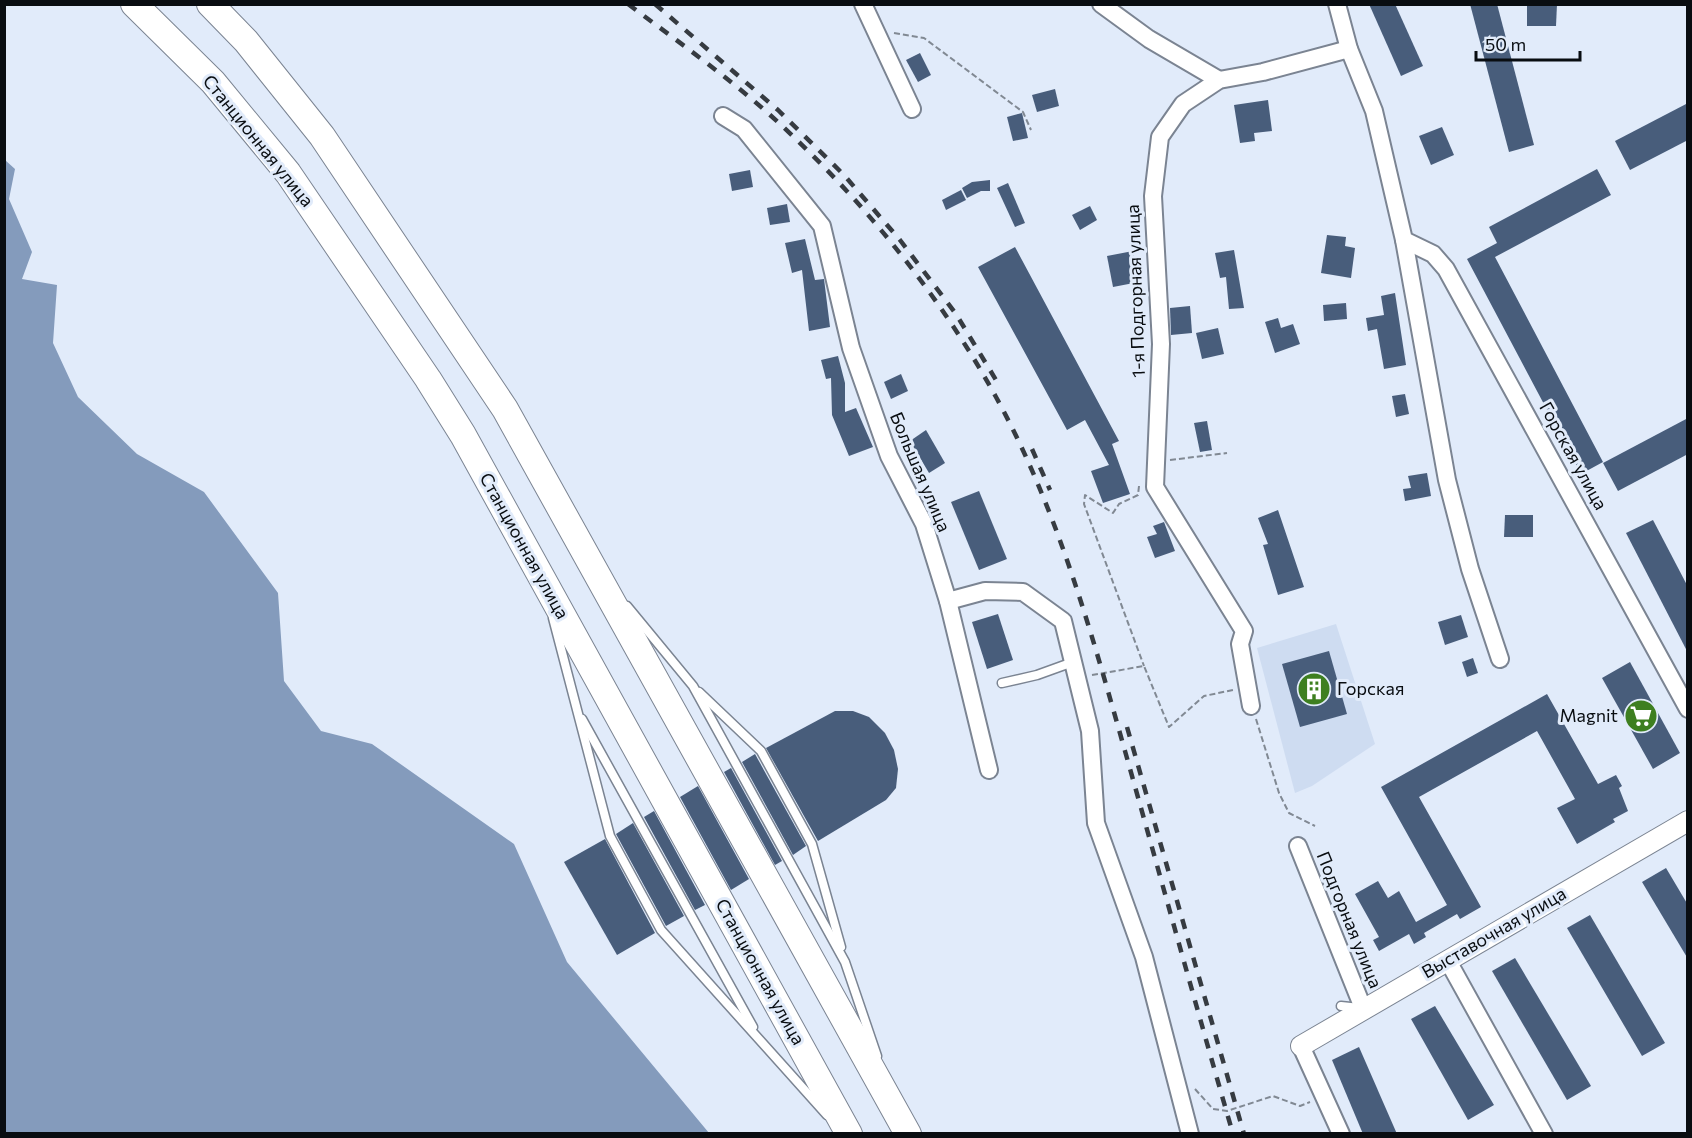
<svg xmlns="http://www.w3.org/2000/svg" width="1692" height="1138" font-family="Commissioner,sans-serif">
<rect width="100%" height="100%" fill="#e1ebfa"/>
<polygon fill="#cedcf1" points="1336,624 1375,744 1312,786 1295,793 1257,648"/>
<polygon fill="#849bbc" points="5,160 15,169 9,199 32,252 22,279 57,285 53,343 78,397 137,454 204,492 278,593 284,681 321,731 372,744 514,844 567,962 709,1133 5,1133"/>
<g fill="#485d7b">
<polygon points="1369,4 1395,4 1423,66 1401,76"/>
<polygon points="1470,4 1497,4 1534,145 1509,152"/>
<polygon points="1527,4 1557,4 1556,26 1527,26"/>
<polygon points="920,53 931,75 918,82 906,60"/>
<polygon points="1055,89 1059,106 1037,112 1032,95"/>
<polygon points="1268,100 1272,131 1254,133 1255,141 1240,143 1234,105"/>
<polygon points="1688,103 1688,140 1630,170 1615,141"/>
<polygon points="1022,113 1028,138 1013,141 1007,117"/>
<polygon points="1442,127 1454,155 1431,165 1419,136"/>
<polygon points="1597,169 1611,195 1495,257 1603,462 1581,474 1467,259 1497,243 1489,227"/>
<polygon points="750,170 753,187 732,191 729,174"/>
<polygon points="990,180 990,191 981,191 967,198 962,188 972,182"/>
<polygon points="1008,183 1025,223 1015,227 997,188"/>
<polygon points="961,190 966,200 946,210 942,200"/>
<polygon points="787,204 790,222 770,225 767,208"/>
<polygon points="1090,206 1097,220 1080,230 1072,215"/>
<polygon points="1327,235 1346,237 1345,246 1355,248 1351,278 1321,273"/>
<polygon points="805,239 815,280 824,279 830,327 809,331 802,270 792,273 785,243"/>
<polygon points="1015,247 1119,441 1112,444 1130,494 1103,503 1091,471 1109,465 1085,420 1067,430 978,267"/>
<polygon points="1234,250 1244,308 1229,309 1226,277 1220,278 1215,253"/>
<polygon points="1133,251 1139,282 1113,287 1107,256"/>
<polygon points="1395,293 1406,365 1384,369 1377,329 1368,331 1366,318 1384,315 1381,296"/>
<polygon points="1346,303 1347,319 1324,321 1323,305"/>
<polygon points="1190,306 1192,333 1171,335 1170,308"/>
<polygon points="1278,318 1281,328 1293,324 1300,344 1275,353 1265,322"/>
<polygon points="1218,328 1224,354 1202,359 1196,333"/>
<polygon points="838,356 845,383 845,412 856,408 873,447 849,456 832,415 831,378 826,379 821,360"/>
<polygon points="901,374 908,391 891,399 884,382"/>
<polygon points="1405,394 1409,414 1396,417 1392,396"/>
<polygon points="1688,418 1688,454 1618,491 1603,463"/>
<polygon points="1207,421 1212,450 1200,452 1194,423"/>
<polygon points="926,430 945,463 929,473 910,441"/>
<polygon points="1427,473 1431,496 1405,501 1403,489 1411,488 1408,476"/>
<polygon points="979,491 1007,559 979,570 951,502"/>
<polygon points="1278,510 1304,587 1278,595 1263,545 1268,544 1258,518"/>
<polygon points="1505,515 1533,515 1533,537 1504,537"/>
<polygon points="1653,520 1688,587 1688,653 1626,533"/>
<polygon points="1164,522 1175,551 1155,558 1147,537 1157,534 1153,526"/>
<polygon points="998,614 1013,660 987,669 972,622"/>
<polygon points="1461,615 1468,637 1445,645 1438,622"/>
<polygon points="1329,651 1347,714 1300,727 1282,664"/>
<polygon points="1473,658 1478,673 1467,677 1462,662"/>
<polygon points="1630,662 1680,753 1653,769 1602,678"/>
<polygon points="1547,694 1598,784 1616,775 1622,786 1619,788 1628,811 1613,819 1615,822 1577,844 1557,808 1575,799 1537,731 1419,797 1481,907 1460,919 1457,914 1424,933 1426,937 1414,944 1409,934 1379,951 1373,940 1379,937 1355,894 1378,881 1388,898 1399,891 1416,922 1447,905 1381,787"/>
<polygon points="835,711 853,711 869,717 885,733 894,750 898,769 896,788 886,800 818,841 766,748"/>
<polygon points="755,754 806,846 793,855 742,762"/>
<polygon points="731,768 782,861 775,865 724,772"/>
<polygon points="698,786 749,879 731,890 680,797"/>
<polygon points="654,811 705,905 695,910 644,817"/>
<polygon points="633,823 684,916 666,926 616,834"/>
<polygon points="605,839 655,933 617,955 564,862"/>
<polygon points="1666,868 1688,905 1688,959 1642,882"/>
<polygon points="1590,915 1665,1043 1642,1056 1567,928"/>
<polygon points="1515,958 1591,1086 1567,1100 1492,971"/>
<polygon points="1435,1006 1494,1105 1468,1120 1411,1019"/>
<polygon points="1359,1047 1397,1134 1363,1134 1332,1060"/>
</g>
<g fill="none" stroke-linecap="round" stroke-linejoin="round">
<g stroke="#7b8492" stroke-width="11">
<g id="service">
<polyline points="627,606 693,686 845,962 877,1056"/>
<polyline points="553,618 610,836 661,930 827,1115"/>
<polyline points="1002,683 1037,675 1073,662"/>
<polyline points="699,692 761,751 812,844 841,947"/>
<polyline points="582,719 753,1027"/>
<polyline points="1341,1006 1360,1008"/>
</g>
</g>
<g stroke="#7b8492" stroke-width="20">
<g id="minor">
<polyline points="863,4 912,109"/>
<polyline points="1101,4 1149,39 1219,80"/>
<polyline points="1337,4 1349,49 1374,111 1404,240 1433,254 1446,269 1688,709"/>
<polyline points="723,116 744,129 822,226 851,348 889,456 924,524 948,601 989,770"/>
<polyline points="1404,240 1447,480 1470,569 1500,659"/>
<polyline points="948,601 985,591 1023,592 1063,621 1090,731 1096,823 1144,957 1190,1134"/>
<polyline points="1251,706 1240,644 1244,631 1155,487 1161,344 1153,196 1160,137 1183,104 1219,80 1263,72 1349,49"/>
<polyline points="1298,846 1363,1008"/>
<polyline points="1448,961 1544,1134"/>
<polyline points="1301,1046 1341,1134"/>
</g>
</g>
<g stroke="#7b8492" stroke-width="22">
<polyline id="tertiary" points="1301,1046 1688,821"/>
</g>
<g stroke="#7b8492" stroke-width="28">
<g id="primary">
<polyline points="134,4 213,82 288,173 428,379 463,435 849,1134"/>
<polyline points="210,4 246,41 322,136 505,409 908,1134"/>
</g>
</g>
<g stroke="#818993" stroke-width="2" stroke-dasharray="6 3" stroke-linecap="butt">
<polyline points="894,33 924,38 1023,112 1031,130"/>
<polyline points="1170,460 1227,453"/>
<polyline points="1139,486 1138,495 1119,504 1113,513 1085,495 1084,504 1144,666"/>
<polyline points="1092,675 1144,666 1169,727 1204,696 1233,690"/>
<polyline points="1256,719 1279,793 1289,813 1315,826"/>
<polyline points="1195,1089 1213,1109 1227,1111 1273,1096 1300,1106 1310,1102"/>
</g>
<use href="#service" stroke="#fff" stroke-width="8"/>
<use href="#minor" stroke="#fff" stroke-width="16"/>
<use href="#tertiary" stroke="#fff" stroke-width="20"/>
<use href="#primary" stroke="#fff" stroke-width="26"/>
<g stroke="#363b41" stroke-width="4.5" stroke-dasharray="10 10" stroke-linecap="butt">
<path d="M628 4C676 40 725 75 769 114 858 194 939 293 996 397 1057 508 1091 631 1125 751 1161 879 1196 1006 1233 1134"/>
<polyline points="655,4 778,110 844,175 900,240 956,314 996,380"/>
<polyline points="1032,449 1050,490"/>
<polyline points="1127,727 1244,1134"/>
</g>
</g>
<defs>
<g id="building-disc" transform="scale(1.725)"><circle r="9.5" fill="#3e7f20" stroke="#e1ebfa"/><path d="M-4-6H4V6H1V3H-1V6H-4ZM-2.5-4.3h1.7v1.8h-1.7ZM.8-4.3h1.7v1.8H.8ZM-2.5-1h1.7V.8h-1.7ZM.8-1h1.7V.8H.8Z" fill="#fff"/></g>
<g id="supermarket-disc" transform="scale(1.725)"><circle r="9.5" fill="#3e7f20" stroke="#e1ebfa"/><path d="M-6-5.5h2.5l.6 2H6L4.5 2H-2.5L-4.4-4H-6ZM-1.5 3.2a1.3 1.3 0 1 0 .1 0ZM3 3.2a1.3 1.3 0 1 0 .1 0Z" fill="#fff"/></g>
</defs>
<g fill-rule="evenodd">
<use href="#building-disc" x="1314" y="689"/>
<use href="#supermarket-disc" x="1641" y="716"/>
</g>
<g text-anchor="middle" stroke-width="6" stroke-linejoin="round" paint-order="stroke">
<g font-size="18" fill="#090d11" stroke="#e1ebfa">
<text transform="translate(258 141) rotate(51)" y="6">Станционная улица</text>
<text transform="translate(1136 291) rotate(-92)" y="6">1-я Подгорная улица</text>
<text transform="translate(1573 456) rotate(61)" y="6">Горская улица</text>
<text transform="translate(920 472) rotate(67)" y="6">Большая улица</text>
<text transform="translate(524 546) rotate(61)" y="6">Станционная улица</text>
<text transform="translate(1349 920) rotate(68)" y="6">Подгорная улица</text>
<text transform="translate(1494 933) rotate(-30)" y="6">Выставочная улица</text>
<text transform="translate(760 972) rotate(61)" y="6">Станционная улица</text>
</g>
<g font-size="18" fill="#090d11" stroke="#e1ebfa" text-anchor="start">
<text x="1337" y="695">Горская</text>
<text x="1618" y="722" text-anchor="end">Magnit</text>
</g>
</g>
<rect width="1692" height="1138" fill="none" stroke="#090d11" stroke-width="12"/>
<path d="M1476 51v9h104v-9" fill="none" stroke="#090d11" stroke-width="3"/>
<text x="1485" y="51" font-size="18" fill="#090d11" stroke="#e1ebfa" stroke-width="4.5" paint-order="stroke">50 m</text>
</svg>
